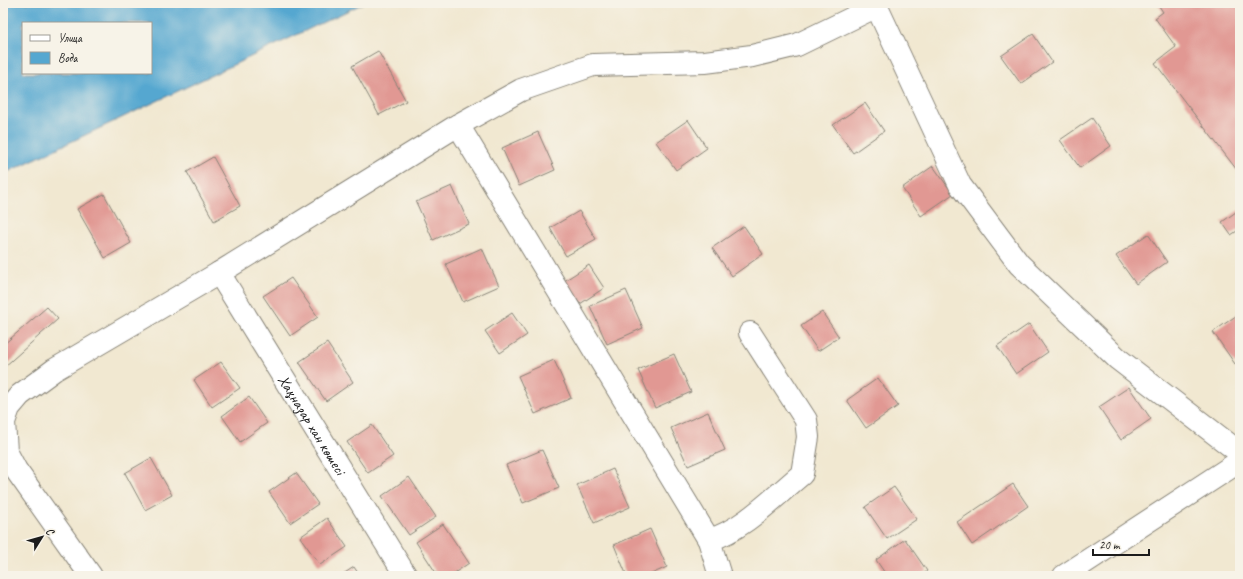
<svg xmlns="http://www.w3.org/2000/svg" width="1243" height="579" font-family="Caveat,sans-serif">
<rect width="100%" height="100%" fill="#f7f3e8"/>
<filter id="ink" filterUnits="userSpaceOnUse"><feTurbulence type="fractalNoise" baseFrequency=".025" numOctaves="2"/><feDisplacementMap in="SourceGraphic" scale="8" xChannelSelector="R" yChannelSelector="G"/><feConvolveMatrix kernelMatrix="1 2 1 2 8 2 1 2 1" color-interpolation-filters="sRGB"/></filter>
<filter id="wash" filterUnits="userSpaceOnUse"><feTurbulence type="fractalNoise" baseFrequency=".012" numOctaves="4" result="noise"/><feDisplacementMap in="SourceGraphic" scale="16" xChannelSelector="R" yChannelSelector="G"/><feGaussianBlur stdDeviation="0.9" result="paint"/><feColorMatrix in="noise" values="0 0 0 0 0 0 0 0 0 0 0 0 0 0 0 0 0 1.4 0 .05"/><feComposite in="paint" operator="in"/></filter>
<g filter="url(#wash)">
<rect width="100%" height="100%" fill="#f1e8d1"/>
<path fill="#55a7d0" stroke="#386276" fill-rule="evenodd" d="M3 3H364L3 174ZM23 23H151V73H23Z"/>
<g id="blocks">
<g fill="#e19893">
<polygon points="1157,3 1240,3 1240,174 1155,63 1176,47 1155,18 1163,12"/>
<polygon points="1033,34 1052,62 1021,84 1001,56"/>
<polygon points="378,51 406,101 379,115 352,66"/>
<polygon points="865,103 884,131 853,153 833,125"/>
<polygon points="1092,118 1111,146 1080,168 1060,140"/>
<polygon points="688,120 707,148 676,170 656,142"/>
<polygon points="538,132 555,170 519,186 502,148"/>
<polygon points="213,157 240,206 214,221 187,172"/>
<polygon points="933,166 953,194 921,216 902,188"/>
<polygon points="452,186 469,224 433,240 416,202"/>
<polygon points="104,194 131,243 105,258 77,209"/>
<polygon points="1240,209 1240,229 1231,235 1222,222"/>
<polygon points="579,211 596,239 566,256 550,228"/>
<polygon points="744,226 763,254 732,276 712,248"/>
<polygon points="1148,234 1167,262 1136,284 1116,256"/>
<polygon points="482,248 499,286 463,302 446,264"/>
<polygon points="589,265 604,288 580,304 564,281"/>
<polygon points="291,278 318,317 290,336 263,296"/>
<polygon points="626,290 643,328 607,344 590,306"/>
<polygon points="47,307 58,319 3,368 3,345"/>
<polygon points="822,312 839,337 818,351 801,326"/>
<polygon points="512,313 527,335 500,353 485,331"/>
<polygon points="1240,313 1240,361 1235,364 1213,332"/>
<polygon points="1029,324 1048,352 1016,374 997,346"/>
<polygon points="327,343 353,382 326,401 299,362"/>
<polygon points="674,354 691,392 655,408 638,370"/>
<polygon points="554,360 571,398 535,414 518,376"/>
<polygon points="221,362 240,388 212,407 194,380"/>
<polygon points="878,378 898,406 866,428 847,400"/>
<polygon points="1129,387 1151,419 1121,440 1099,407"/>
<polygon points="249,397 267,423 240,442 222,416"/>
<polygon points="708,412 725,450 688,466 671,428"/>
<polygon points="372,425 393,456 368,473 347,442"/>
<polygon points="542,450 559,488 523,503 506,465"/>
<polygon points="151,458 172,495 145,510 125,473"/>
<polygon points="613,469 630,507 594,523 577,485"/>
<polygon points="296,473 318,504 290,523 269,492"/>
<polygon points="409,477 436,517 409,535 382,496"/>
<polygon points="1013,484 1028,506 972,545 957,522"/>
<polygon points="894,487 917,519 887,539 865,507"/>
<polygon points="327,518 347,547 320,565 300,537"/>
<polygon points="443,524 469,563 450,576 438,576 416,542"/>
<polygon points="650,529 667,567 647,576 627,576 614,545"/>
<polygon points="905,539 927,571 921,576 887,576 876,560"/>
<polygon points="354,567 360,576 340,576"/>
</g>
</g>
</g>
<g filter="url(#ink)">
<use href="#blocks" fill-opacity="0" stroke="#868276" stroke-width="1"/>
<g fill="none" stroke-linecap="round" stroke-linejoin="round">
<g stroke="#868276" stroke-width="24">
<g id="minor">
<polyline points="875,3 960,185 1019,264 1118,359 1240,453"/>
<polyline points="458,125 709,540 720,576"/>
<path id="s1" d="M219 273 406 576"/>
<path d="M709 540C743 530 774 497 802 474L808 437 806 420 750 333"/>
<polyline points="91,576 16,470 6,451 4,422 9,408 20,395 54,370 219,273 458,125 521,90 593,65 705,62 752,56 797,45 877,6"/>
<polyline points="1064,576 1240,461"/>
</g>
</g>
<use href="#minor" stroke="#fff" stroke-width="22"/>
</g>
</g>
<g text-anchor="middle" stroke-width="4" stroke-linejoin="round" paint-order="stroke">
<g font-size="16" fill="#1c1c1c" stroke="#f7f3e8">
<text dy="6" stroke="none"><textPath href="#s1" startOffset="178">Хақназар хан көшесі</textPath></text>
</g>
</g>
<rect width="1243" height="579" fill="none" stroke="#f7f3e8" stroke-width="16"/>
<rect x="22" y="22" width="130" height="52" fill="#f7f3e8" stroke="#9f9d96"/>
<rect x="30" y="35" width="20" height="6" fill="#ffffff" stroke="#9f9d96"/>
<text x="58" y="42" font-size="12" fill="#1c1c1c">Улица</text>
<rect x="30" y="52" width="20" height="12" fill="#55a7d0" stroke="#9f9d96"/>
<text x="58" y="62" font-size="12" fill="#1c1c1c">Вода</text>
<g transform="translate(42 537) rotate(53)" stroke="#f7f3e8" stroke-width="3" paint-order="stroke">
<path d="M0-3L7 15L0 10L-7 15Z" fill="#1c1c1c"/>
<text y="-6" font-size="11" font-weight="bold" text-anchor="middle" fill="#1c1c1c">С</text>
</g>
<path d="M1093 549v6h56v-6" fill="none" stroke="#1c1c1c" stroke-width="2"/>
<text x="1099" y="549" font-size="12" fill="#1c1c1c" stroke="#f7f3e8" stroke-width="3" paint-order="stroke">20 m</text>
</svg>
